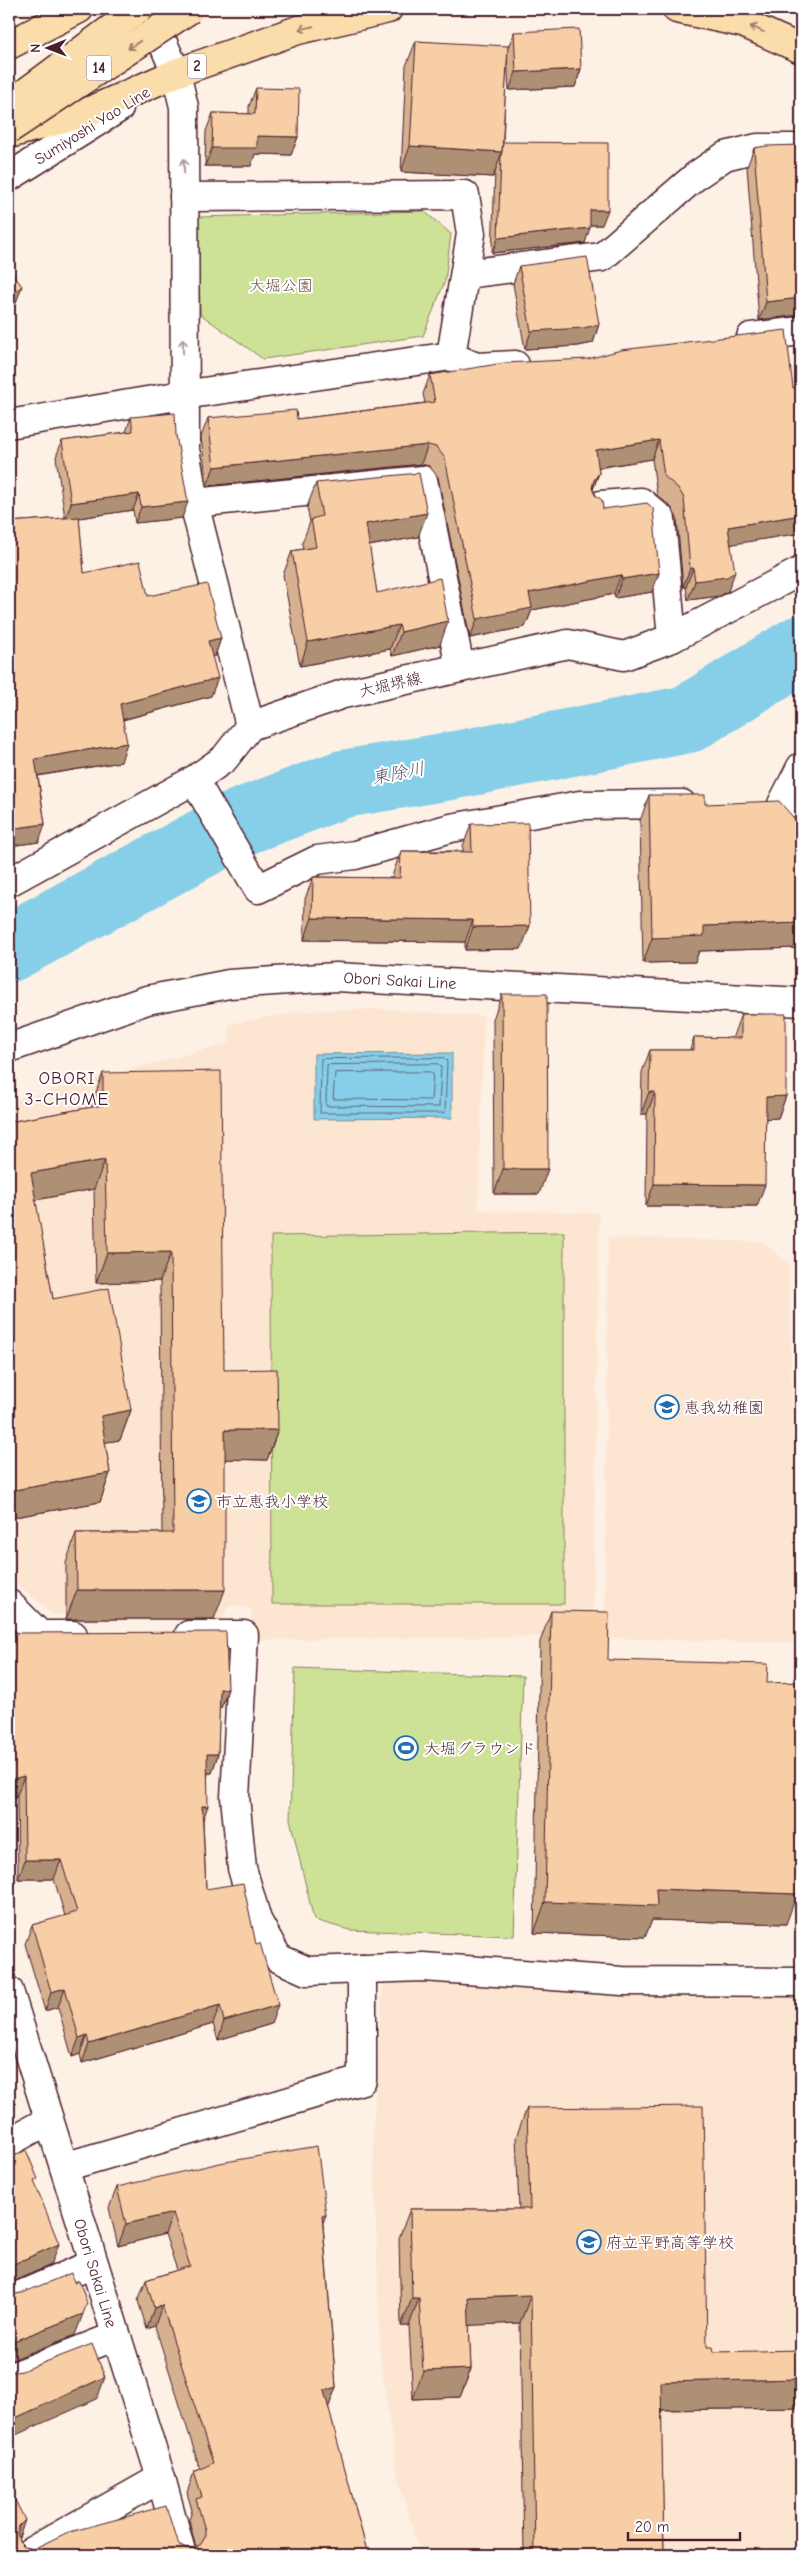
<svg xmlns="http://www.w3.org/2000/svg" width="810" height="2564" font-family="'Comic Neue','Klee One',sans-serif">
<rect width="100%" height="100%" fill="#fdf0e5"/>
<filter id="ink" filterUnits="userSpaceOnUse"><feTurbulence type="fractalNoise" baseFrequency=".02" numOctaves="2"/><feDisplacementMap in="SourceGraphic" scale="10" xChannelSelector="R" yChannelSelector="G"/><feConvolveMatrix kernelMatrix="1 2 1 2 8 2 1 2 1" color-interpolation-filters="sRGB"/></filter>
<g filter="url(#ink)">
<g fill="#fce6d2">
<polygon points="380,1009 484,1016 478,1210 599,1213 593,1634 521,1637 252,1640 251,1608 228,1606 220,1622 54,1615 9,1577 9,1102 229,1043 229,1024 303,1011"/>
<polygon points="608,1237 762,1242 789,1263 793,1443 801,1552 801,1643 605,1638"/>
<polygon points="383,1977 623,1992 754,1996 801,1995 801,2555 423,2555 415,2538 396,2468 380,2355 373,2130"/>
</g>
<g fill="#cde296" stroke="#8c8060">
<polygon points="424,211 451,234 445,281 423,336 263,359 200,314 198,217"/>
<polygon points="564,1232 564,1604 272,1604 271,1236"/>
<polygon points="295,1668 523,1676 514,1936 349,1930 314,1920 290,1819"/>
</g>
<polygon fill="#87cfe8" stroke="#6f899c" points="452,1053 452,1118 314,1119 314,1054"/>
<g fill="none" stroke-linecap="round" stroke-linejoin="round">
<g stroke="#626577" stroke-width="1">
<polygon points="444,1058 447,1061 445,1113 320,1113 321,1059"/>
<polygon points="438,1064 441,1067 439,1107 326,1106 327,1065"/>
<polygon points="430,1072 433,1074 431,1100 333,1099 335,1073"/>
</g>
<polyline stroke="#87cfe8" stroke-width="68" points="9,948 244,821 343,784 456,765 688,719 801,649"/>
<g stroke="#4a1f2b" stroke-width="31">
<g id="street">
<polyline points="163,43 176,73 184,107 185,449 194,503 250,726"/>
<polyline points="184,197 465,195 471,234 451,356"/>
<polyline points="465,274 602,257 697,175 725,156 757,148 801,148"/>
<polyline points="751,337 801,331"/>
<polyline points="9,424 183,395 451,356 476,367 515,365"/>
<polyline points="194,503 423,480 460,668"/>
<polyline points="601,505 641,502 661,519 672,638"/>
<polyline points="801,767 782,804 783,819 801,838"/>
<polyline points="194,780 258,889 317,860 355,855 451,828 580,805 682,804"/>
<polyline points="9,882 194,780 224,759 250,726 343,694 568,644 624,656 672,638 801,571"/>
<polyline points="9,1604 40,1635 73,1635"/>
<polyline points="189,1635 244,1635 235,1797 242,1868 257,1920 278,1958 307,1971 423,1967 622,1981 801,1982"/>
<polyline points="9,2142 49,2120"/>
<polyline points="64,2167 362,2080 362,1969"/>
<polyline points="9,2378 116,2336"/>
<polyline points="25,2555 161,2478"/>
</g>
</g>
<g stroke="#4a1f2b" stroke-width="31">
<g id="secondary">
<polyline points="9,177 119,108"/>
<polyline points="9,1048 147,1000 229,984 336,977 801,1002"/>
<polyline points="9,1991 161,2478 182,2555"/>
<polyline points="9,2300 93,2264"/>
</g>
</g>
<g stroke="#4a1f2b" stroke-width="31">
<g id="primary">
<polyline points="677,9 743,23 801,49"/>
<polyline points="9,134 85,113 176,73 298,30 388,9"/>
</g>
</g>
<g stroke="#4a1f2b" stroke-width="31">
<polyline id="highway" points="9,45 79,9"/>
</g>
<use href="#street" stroke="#fff" stroke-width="28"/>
<use href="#secondary" stroke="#fff" stroke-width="28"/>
<use href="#primary" stroke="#fbddab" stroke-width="28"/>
<use href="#highway" stroke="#fbddab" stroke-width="28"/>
<g stroke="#4a1f2b" stroke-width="31" stroke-linecap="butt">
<g id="highway-bridge">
<polyline points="9,105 138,9"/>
<polyline points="9,129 190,9"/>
</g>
</g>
<use href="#highway-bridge" stroke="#fbddab" stroke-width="28"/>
</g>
<g fill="#d5b190" stroke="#4a1f2b">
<polygon points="514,32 581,69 575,87 509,90 507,55 503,142 602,225 590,225 585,243 492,253 495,171 493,177 401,172 406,66 416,41 508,48"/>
<polygon points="256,88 298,137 291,155 255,154 251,166 205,166 206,131 213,113 249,114 249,106"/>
<polygon points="801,145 801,316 799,315 759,320 747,167 754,148"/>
<polygon points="519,266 599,324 593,343 578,346 525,349 513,284"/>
<polygon points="430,375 793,388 801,412 801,533 731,544 728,591 720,596 688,600 686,587 683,587 677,518 671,507 657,495 652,459 598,468 599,473 593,489 603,509 659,573 652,592 615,598 614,594 532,610 525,627 470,638 438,477 429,466 421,464 207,486 201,437 208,418 297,419 425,403 423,394"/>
<polygon points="131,417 176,435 182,518 135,523 133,510 79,518 84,573 148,596 221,638 215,656 212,656 211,696 123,720 121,762 38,776 45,824 39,842 9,846 9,522 65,518 56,457 62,441 126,432"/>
<polygon points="316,483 418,537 369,546 377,593 440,645 392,656 390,649 300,666 283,575 292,551 303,549 302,543 310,522 307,507"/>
<polygon points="649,795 705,804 799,824 801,825 801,941 799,948 699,951 695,962 643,963 640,821"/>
<polygon points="471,824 521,949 465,950 465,942 304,940 305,899 313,877 393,878 393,873 401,851 463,851 463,846"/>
<polygon points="502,994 539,1194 494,1194 493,1019"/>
<polygon points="741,1014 786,1096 778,1118 766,1118 757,1206 646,1206 647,1114 641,1114 642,1072 650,1050 690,1050 694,1037 733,1038 733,1036"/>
<polygon points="103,1073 224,1370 278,1430 267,1460 225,1459 214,1619 66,1619 66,1563 76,1533 162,1533 160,1281 96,1283 94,1189 35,1200 53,1299 131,1410 120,1440 105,1442 110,1473 100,1502 9,1518 9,1122 92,1107 92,1103"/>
<polygon points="551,1611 608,1660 767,1683 786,1924 652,1920 645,1937 534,1933 540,1642"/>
<polygon points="11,1633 228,1689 221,1708 219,1708 218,1754 212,1773 208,1773 203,1820 206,1889 271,2024 218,2040 213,2024 82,2063 80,2054 72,2057 58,2007 45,2011 25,1944 32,1925 65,1916 54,1879 18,1879 17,1795 9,1798 9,1640"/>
<polygon points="801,2055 801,2245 798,2064"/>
<polygon points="527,2108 707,2347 714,2352 801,2408 661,2410 664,2555 524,2555 520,2323 469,2325 471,2369 460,2397 413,2399 409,2326 401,2326 399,2238 410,2209 519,2209 516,2137"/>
<polygon points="117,2187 323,2224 336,2387 328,2408 368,2555 9,2555 18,2539 19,2541 25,2547 33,2549 178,2545 186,2549 194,2549 196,2548 189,2520 192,2510 187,2493 194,2472 200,2469 155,2326 147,2329 138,2301 146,2280 177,2270 165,2234 118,2246 109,2208"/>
</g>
<g fill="#ae9075" stroke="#4a1f2b">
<polygon points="581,69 575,87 509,90 516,72"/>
<polygon points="257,136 298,137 291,155 255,154 251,166 205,166 212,148"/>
<polygon points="410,146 502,152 493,177 401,172"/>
<polygon points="590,210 608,210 602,225 585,225"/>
<polygon points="590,228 585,243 492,253 498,238"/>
<polygon points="22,286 11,317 9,319 9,297"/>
<polygon points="801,298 801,310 799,315 759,320 766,302"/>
<polygon points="599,324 593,343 578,346 525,349 531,331"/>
<polygon points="659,440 652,459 589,469 596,450"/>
<polygon points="428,445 421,464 207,486 214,467"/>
<polygon points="599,473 592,492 594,480"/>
<polygon points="139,494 133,510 65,520 71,503"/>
<polygon points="188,502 182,518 135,523 141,507"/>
<polygon points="427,513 418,537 357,548 366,524"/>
<polygon points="801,515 801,533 722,546 728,527"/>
<polygon points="690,568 693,568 686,587 683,587"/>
<polygon points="735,572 728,591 720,596 688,600 695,581"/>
<polygon points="659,573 652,592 615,598 622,579"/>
<polygon points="621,575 614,594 532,610 525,627 470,638 477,619 529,593"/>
<polygon points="448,621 440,645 392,656 401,632"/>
<polygon points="399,625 390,649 300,666 308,642"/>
<polygon points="221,638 215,656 202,659 208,641"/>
<polygon points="218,678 211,696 114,722 120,704"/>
<polygon points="127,743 121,762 29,777 35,759"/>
<polygon points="45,824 39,842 9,846 9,829"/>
<polygon points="312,918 473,920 465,942 304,940"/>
<polygon points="801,923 801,941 799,948 699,951 695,962 643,963 652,938 704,926"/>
<polygon points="530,926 521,949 465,950 473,927"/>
<polygon points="649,1092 655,1092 647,1114 641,1114"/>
<polygon points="786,1096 778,1118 758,1119 766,1097"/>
<polygon points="105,1160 94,1189 20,1203 31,1173"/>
<polygon points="503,1169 548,1169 539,1194 494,1194"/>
<polygon points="654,1184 765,1185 757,1206 646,1206"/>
<polygon points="171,1252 160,1281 96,1283 107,1253"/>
<polygon points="131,1410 120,1440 90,1445 101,1416"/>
<polygon points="225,1430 278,1430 267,1460 214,1459"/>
<polygon points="110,1473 100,1502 9,1518 9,1491"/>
<polygon points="77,1590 225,1590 214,1619 66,1619"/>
<polygon points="220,1689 228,1689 221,1708 213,1708"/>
<polygon points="207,1754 218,1754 212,1773 200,1773"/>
<polygon points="24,1776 17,1795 9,1798 9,1780"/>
<polygon points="202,1806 208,1806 201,1825"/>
<polygon points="25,1860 61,1860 54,1879 18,1879"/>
<polygon points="656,1889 797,1894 786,1924 652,1920 645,1937 534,1933 545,1902"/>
<polygon points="65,1988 58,2007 45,2011 51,1992"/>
<polygon points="220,2005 213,2024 82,2063 89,2044"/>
<polygon points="278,2005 271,2024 218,2040 224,2021"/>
<polygon points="87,2035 80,2054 72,2057 79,2038"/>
<polygon points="173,2213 165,2234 118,2246 126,2224"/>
<polygon points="322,2215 326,2215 318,2236"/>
<polygon points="59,2244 51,2265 9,2283 9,2266"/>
<polygon points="531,2295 520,2323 458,2326 468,2297"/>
<polygon points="412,2298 419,2298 409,2326 401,2326"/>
<polygon points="162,2305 155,2326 147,2329 154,2308"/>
<polygon points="83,2314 75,2335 9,2361 9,2344 11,2342"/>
<polygon points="471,2369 460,2397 413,2399 423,2371"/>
<polygon points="105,2377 97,2399 9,2438 9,2421"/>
<polygon points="801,2379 801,2408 650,2410 661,2382"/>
<polygon points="336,2387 328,2409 324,2391"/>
<polygon points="25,2520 18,2541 11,2548 19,2526"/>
</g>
<g fill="#f8cea7" stroke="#4a1f2b">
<polygon points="579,29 581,69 516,72 514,32"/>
<polygon points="416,41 508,46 502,152 410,146"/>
<polygon points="256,88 299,89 298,137 257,136 257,148 212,148 213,113 255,114"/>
<polygon points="503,142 608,143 608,210 590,210 590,228 498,238 501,156 502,152"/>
<polygon points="801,145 801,298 766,302 754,148 766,146"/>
<polygon points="587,257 599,324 584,328 531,331 519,266"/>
<polygon points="9,269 22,286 9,297"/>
<polygon points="786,330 793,388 798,387 801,412 801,515 728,527 735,572 727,577 695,581 693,568 690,568 684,498 678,488 664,476 659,440 596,450 599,473 594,480 592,488 595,495 602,500 603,509 647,503 653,508 659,573 622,579 621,575 529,593 532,608 477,619 445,458 436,447 428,445 214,467 208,418 296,410 297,419 435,402 430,375 504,363 588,359 621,350"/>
<polygon points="175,413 176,435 188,502 141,507 139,494 71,503 62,441 133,431 131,417"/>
<polygon points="419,473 427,513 366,524 377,593 440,578 448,621 401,632 399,625 308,642 292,551 316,547 311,519 322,516 316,483"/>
<polygon points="79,517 84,573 140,561 148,596 207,584 221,638 208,641 218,678 120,704 127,743 35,759 45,824 9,829 9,724 13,723 9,667 9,522"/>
<polygon points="649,795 705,795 705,804 779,801 799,824 801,825 801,923 704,926 704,936 652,938"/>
<polygon points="528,823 530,926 473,927 473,920 312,918 313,877 400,878 401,851 472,852 471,824"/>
<polygon points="502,994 547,994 548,1169 503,1169"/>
<polygon points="741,1014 786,1014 786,1096 766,1097 765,1185 654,1184 655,1092 649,1092 650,1050 694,1050 694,1037 741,1038"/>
<polygon points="221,1071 224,1370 277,1369 278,1430 225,1430 225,1590 77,1590 76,1533 173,1533 171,1252 107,1253 105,1160 31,1173 53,1299 109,1288 131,1410 101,1416 110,1473 9,1491 9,1122 103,1105 103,1073"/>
<polygon points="551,1611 609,1612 608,1660 768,1664 767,1683 801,1682 797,1894 656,1889 657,1906 545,1902"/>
<polygon points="226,1632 228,1689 220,1689 218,1754 207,1754 208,1806 202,1806 206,1889 243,1883 256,1944 260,1943 278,2005 224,2021 220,2005 89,2044 87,2035 79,2038 65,1988 51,1992 32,1925 77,1912 61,1860 25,1860 24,1776 9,1780 9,1669 11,1668 11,1633"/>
<polygon points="703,2106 707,2347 713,2347 714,2352 801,2350 801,2379 661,2382 664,2555 535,2555 531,2295 468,2297 471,2369 423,2371 419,2298 412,2298 410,2209 530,2209 527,2108"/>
<polygon points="9,2134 10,2135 14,2156 26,2150 38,2179 34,2181 59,2244 9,2266"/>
<polygon points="317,2146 326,2215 322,2215 336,2387 324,2391 368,2555 9,2555 9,2488 25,2520 19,2526 17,2533 19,2541 25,2547 33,2549 66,2533 166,2506 178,2545 186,2549 194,2549 201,2544 205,2537 205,2530 196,2499 202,2497 194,2472 213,2463 162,2305 154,2308 146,2280 190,2266 173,2213 126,2224 117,2187 220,2163"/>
<polygon points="71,2273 74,2282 79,2280 87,2303 83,2314 11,2342 9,2344 9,2292 14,2294 22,2293"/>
<polygon points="92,2344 105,2377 9,2421 9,2370 15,2372 22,2371"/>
</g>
<defs><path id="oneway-shaft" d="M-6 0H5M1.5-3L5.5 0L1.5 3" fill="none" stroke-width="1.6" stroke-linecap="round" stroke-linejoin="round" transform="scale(1.25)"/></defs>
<g stroke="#a27e6b">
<use href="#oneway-shaft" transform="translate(306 28) rotate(167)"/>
<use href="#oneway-shaft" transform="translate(757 29) rotate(-156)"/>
<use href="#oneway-shaft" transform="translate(134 45) rotate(146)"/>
</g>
<g stroke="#ae9aa0">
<use href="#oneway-shaft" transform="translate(184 166) rotate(-90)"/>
<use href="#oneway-shaft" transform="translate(183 346) rotate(-90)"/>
</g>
</g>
<defs>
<g id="school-ring" transform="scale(1.25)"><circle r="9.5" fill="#fff" stroke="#1f6fb2" stroke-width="1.5"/><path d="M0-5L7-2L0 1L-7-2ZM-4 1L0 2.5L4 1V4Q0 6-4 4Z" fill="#1f6fb2"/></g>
<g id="stadium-ring" transform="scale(1.25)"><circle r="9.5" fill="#fff" stroke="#1f6fb2" stroke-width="1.5"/><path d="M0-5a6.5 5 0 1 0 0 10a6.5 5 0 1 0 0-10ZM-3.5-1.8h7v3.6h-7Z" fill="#1f6fb2"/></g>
</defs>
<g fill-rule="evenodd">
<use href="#school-ring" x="667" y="1407"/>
<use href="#school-ring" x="199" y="1501"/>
<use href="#stadium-ring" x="406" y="1748"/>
<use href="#school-ring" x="589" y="2242"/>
</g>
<g text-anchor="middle" stroke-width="4" stroke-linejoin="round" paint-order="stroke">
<g fill="#fff" stroke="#80626b" stroke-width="1">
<rect x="188" y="53.5" width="18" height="25" rx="4"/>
<rect x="86.5" y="55.5" width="25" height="25" rx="4"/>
</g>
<g font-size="15" font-weight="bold" fill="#4a1f2b">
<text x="197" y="71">2</text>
<text x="99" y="73">14</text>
</g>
<g font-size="16" fill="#4a1f2b" stroke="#fff">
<text transform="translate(92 125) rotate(-32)" y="6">Sumiyoshi Yao Line</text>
<text transform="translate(390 684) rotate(-13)" y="6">大堀堺線</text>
<text transform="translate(400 980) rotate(3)" y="6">Obori Sakai Line</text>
<text transform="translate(96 2273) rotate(73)" y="6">Obori Sakai Line</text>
</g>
<g font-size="16" fill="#6b5046" stroke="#fff">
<text x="281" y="291">大堀公園</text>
</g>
<g font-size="16" fill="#4a1f2b" stroke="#fff" text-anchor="start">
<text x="684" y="1413">恵我幼稚園</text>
<text x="216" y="1507">市立恵我小学校</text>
<text x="424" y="1754">大堀グラウンド</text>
<text x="606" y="2248">府立平野高等学校</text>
</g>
<g font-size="18" font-style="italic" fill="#5c5464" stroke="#fff">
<text transform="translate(398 773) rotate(-11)" y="6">東除川</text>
</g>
<g font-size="18" letter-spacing="1" fill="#4a1f2b" stroke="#fff">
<text x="67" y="1084">OBORI<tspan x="67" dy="21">3-CHOME</tspan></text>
</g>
</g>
<rect width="810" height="2564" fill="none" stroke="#fff" stroke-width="30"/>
<rect x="15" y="15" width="780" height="2534" fill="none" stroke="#4a1f2b" stroke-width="2" filter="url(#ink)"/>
<g transform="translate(48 48) rotate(269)" stroke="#ffffff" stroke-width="4" paint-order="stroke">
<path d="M0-4L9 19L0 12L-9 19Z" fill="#4a1f2b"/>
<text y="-8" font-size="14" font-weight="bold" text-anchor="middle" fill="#4a1f2b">N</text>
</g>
<path d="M628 2532v8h112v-8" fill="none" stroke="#4a1f2b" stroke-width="2.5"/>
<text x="635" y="2532" font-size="15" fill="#4a1f2b" stroke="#ffffff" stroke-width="4" paint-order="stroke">20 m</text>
</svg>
